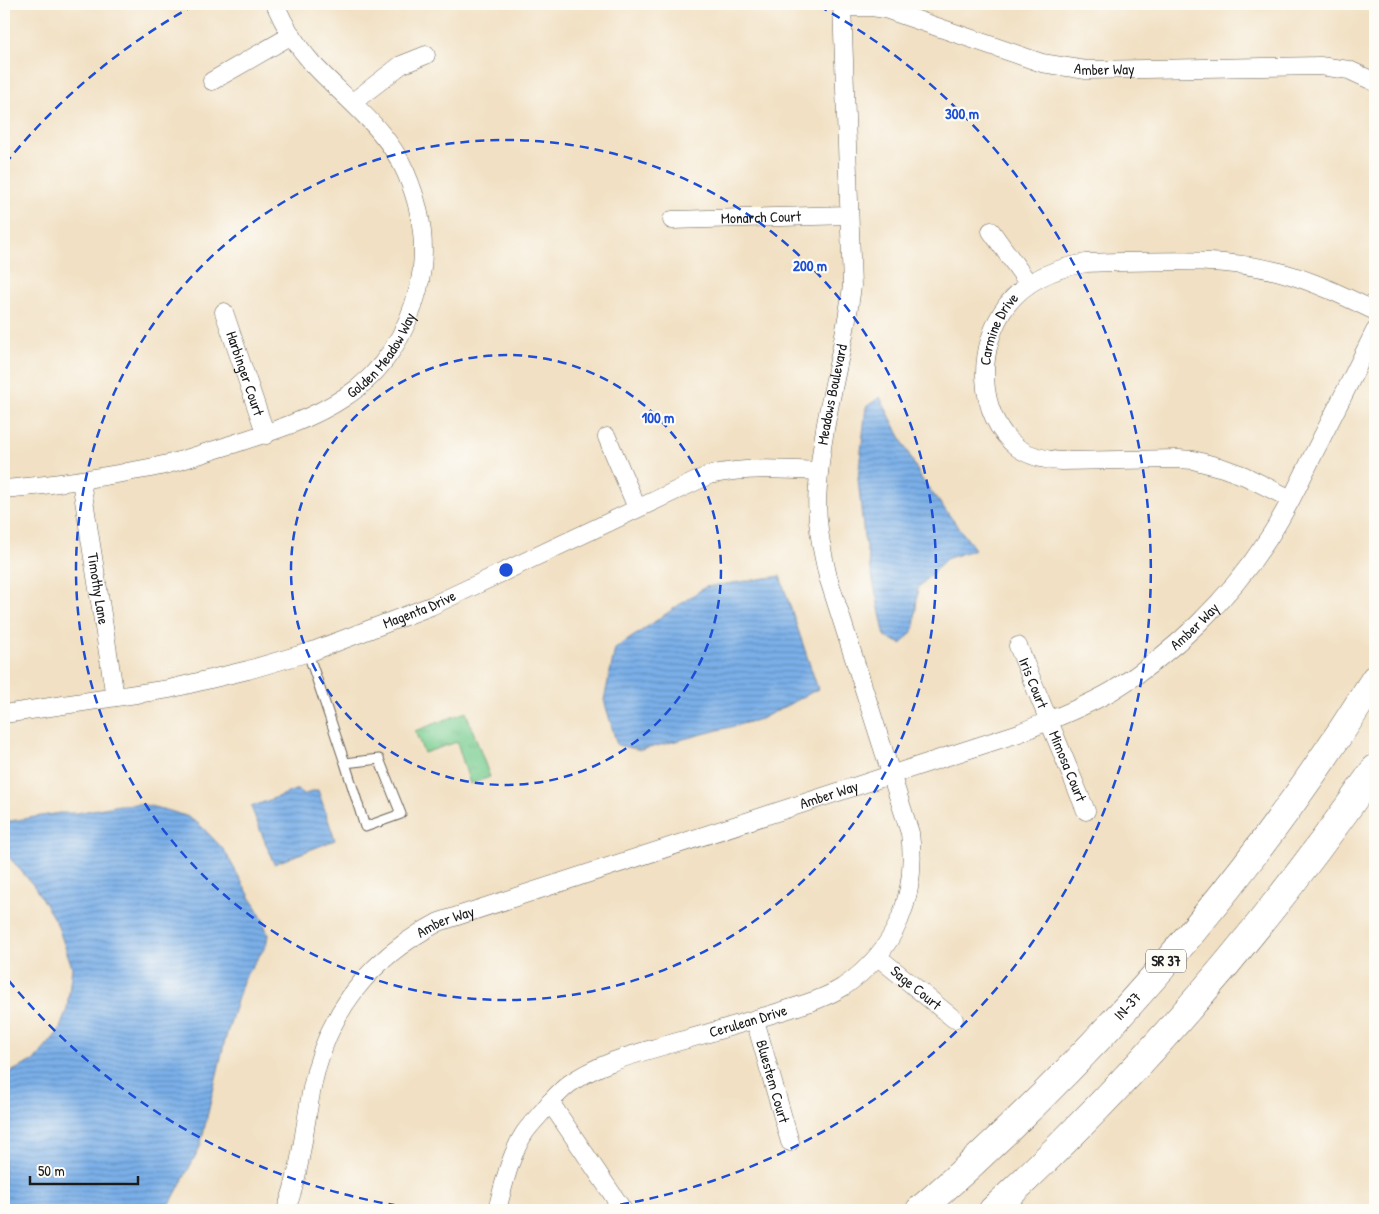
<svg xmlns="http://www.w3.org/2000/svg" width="1379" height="1214" font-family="'Patrick Hand',sans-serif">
<defs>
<pattern id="grass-tufts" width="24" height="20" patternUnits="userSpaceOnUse" patternTransform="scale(1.25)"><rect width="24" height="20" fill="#77cc8f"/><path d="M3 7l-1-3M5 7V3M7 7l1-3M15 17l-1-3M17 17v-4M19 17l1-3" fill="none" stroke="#66af7b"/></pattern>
<pattern id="water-rules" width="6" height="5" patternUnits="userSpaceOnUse" patternTransform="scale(1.25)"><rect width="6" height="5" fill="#7aafe8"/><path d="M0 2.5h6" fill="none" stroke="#638ebb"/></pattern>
</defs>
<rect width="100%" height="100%" fill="#fdfcf7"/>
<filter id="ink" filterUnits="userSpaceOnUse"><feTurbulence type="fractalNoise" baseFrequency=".02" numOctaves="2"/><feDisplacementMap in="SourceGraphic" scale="10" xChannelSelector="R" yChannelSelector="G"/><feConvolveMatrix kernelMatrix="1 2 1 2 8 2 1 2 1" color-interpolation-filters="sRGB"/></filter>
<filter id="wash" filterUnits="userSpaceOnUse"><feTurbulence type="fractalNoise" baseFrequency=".0096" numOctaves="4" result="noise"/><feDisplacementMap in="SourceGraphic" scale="20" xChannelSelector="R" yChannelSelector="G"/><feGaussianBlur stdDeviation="1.12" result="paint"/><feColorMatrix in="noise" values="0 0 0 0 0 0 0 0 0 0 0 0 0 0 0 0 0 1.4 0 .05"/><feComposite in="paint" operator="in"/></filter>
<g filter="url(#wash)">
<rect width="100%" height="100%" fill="#f1e0c3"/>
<polygon fill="url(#grass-tufts)" stroke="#4a7456" points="466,712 490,777 470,784 457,742 424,753 415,731"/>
<g fill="url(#water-rules)" stroke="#4b6682">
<polygon points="880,397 921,478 975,549 946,559 918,588 914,629 902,644 885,637 864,537 858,479 866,407"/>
<polygon points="780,576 818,689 761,719 641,750 617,745 604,700 615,649 705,587"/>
<polygon points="298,789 302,795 318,790 335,840 274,864 251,807"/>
<polygon points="140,804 163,809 186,816 199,824 224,850 263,920 268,935 266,946 244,978 225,1040 200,1147 170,1204 164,1210 4,1210 4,1075 35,1060 59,1031 67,1009 72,967 57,924 34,886 9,857 4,842 4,822 60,813 77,813 119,805"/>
</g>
</g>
<g filter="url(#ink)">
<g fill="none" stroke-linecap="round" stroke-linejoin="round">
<g stroke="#676156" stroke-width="11">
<polyline id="lane" points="308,653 345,763 379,759 401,814 365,827 345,763"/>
</g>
<g stroke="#676156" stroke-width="19">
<g id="street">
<path id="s1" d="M842 7H872L885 9 1042 63 1086 70 1320 66 1349 70 1375 82"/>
<polyline points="212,81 292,35"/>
<polyline points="353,102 401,65 426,55"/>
<path id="s2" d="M672 220 849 215"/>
<polyline points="991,231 1029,284"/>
<path id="s3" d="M224 312 266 435"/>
<polyline points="607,437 637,508"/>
<path id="s4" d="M81 481 115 697"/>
<path id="s5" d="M4 489C44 486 83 480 123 473 138 470 153 468 168 464 187 459 207 452 227 446 267 433 309 421 345 397 383 373 407 333 418 290 428 250 422 210 406 173 386 127 345 99 312 63 297 46 284 25 275 4"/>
<path id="s6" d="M1291 499 1245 476 1223 468 1193 460 1178 459 1061 461C1046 460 1031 457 1018 448 975 415 977 345 1007 305 1026 280 1056 268 1086 263 1150 262 1217 256 1280 272 1313 281 1344 296 1375 311"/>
<path id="s7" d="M1018 646 1086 811"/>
<path id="s8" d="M4 714 169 689 248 670 313 651 431 606 709 475C746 467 782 469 819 471"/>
<path id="s9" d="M878 957 954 1019"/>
<path id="s10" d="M755 1020 790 1142"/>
<polyline points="550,1102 623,1210"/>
<path id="s11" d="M286 1210C301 1171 304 1128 312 1088 327 1011 370 958 439 922L1019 733C1050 720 1083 708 1112 691 1173 654 1229 599 1268 539 1286 512 1300 482 1314 453 1335 412 1355 372 1375 331"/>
<path id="s12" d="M497 1210C504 1184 510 1155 525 1132 530 1125 537 1118 542 1112 550 1102 559 1092 569 1084 595 1065 628 1056 659 1047 699 1036 740 1024 779 1012 801 1005 824 999 843 987 896 951 918 896 910 833L828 577C821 547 815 517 818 486 822 419 844 353 852 286L842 4"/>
</g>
</g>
<g stroke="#676156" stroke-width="29">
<g id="highway">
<path id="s13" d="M920 1210C1096 1057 1251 877 1375 679"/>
<path d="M993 1210C1139 1075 1262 932 1375 769"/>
</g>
</g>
<use href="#lane" stroke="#fff" stroke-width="9"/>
<use href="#street" stroke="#fff" stroke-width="18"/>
<use href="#highway" stroke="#fff" stroke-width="28"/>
</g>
</g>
<g fill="none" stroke="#1d4ed8" stroke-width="2.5" stroke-dasharray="9 6">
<circle cx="506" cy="570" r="215"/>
<circle cx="506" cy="570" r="430"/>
<path d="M427 1210A645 645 0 0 1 5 976M5 164A645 645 0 0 1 193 6M819 6A645 645 0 0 1 585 1210"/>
</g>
<g text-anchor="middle" stroke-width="4.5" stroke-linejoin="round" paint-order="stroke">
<rect fill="#fdfcf7" stroke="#605f5e" stroke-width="1" x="1146" y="949.5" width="40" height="23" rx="4"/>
<g font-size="14" font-weight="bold" fill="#1c1c1c">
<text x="1166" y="966">SR 37</text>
</g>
<g font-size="15" fill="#1c1c1c" stroke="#fdfcf7">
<text dy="5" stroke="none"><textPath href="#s1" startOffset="272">Amber Way</textPath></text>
<text dy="5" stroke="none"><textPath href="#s2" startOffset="89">Monarch Court</textPath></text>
<text dy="5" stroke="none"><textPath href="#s6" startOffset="415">Carmine Drive</textPath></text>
<text dy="5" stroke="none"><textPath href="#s5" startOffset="412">Golden Meadow Way</textPath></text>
<text dy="5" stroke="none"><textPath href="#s3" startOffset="65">Harbinger Court</textPath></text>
<text dy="5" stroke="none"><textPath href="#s12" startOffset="1071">Meadows Boulevard</textPath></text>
<text dy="5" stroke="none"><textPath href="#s4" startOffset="109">Timothy Lane</textPath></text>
<text dy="5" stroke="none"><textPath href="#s8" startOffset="430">Magenta Drive</textPath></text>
<text dy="5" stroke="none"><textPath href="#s11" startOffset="1159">Amber Way</textPath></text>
<text dy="5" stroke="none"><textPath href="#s7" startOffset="40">Iris Court</textPath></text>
<text dy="5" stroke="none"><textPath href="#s7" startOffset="130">Mimosa Court</textPath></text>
<text dy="5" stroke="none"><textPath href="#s11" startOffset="752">Amber Way</textPath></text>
<text dy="5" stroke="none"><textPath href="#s11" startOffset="348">Amber Way</textPath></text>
<text dy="5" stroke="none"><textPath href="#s9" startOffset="49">Sage Court</textPath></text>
<text dy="5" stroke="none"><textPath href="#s13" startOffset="291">IN-37</textPath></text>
<text dy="5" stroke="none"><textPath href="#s12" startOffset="339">Cerulean Drive</textPath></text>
<text dy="5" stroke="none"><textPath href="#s10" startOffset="64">Bluestem Court</textPath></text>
</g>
</g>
<circle cx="506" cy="570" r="8" fill="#1d4ed8" stroke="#fdfcf7" stroke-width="2.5"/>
<g font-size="15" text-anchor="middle" font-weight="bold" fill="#1d4ed8" stroke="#fdfcf7" stroke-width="4.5" stroke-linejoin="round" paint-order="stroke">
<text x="962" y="119">300 m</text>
<text x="810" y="271">200 m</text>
<text x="658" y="423">100 m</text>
</g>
<rect width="1379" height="1214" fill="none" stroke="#fdfcf7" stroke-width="20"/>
<path d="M30 1176v8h108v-8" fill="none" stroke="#1c1c1c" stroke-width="2.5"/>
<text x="38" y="1176" font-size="15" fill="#1c1c1c" stroke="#fdfcf7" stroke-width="4" paint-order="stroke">50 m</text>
</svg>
